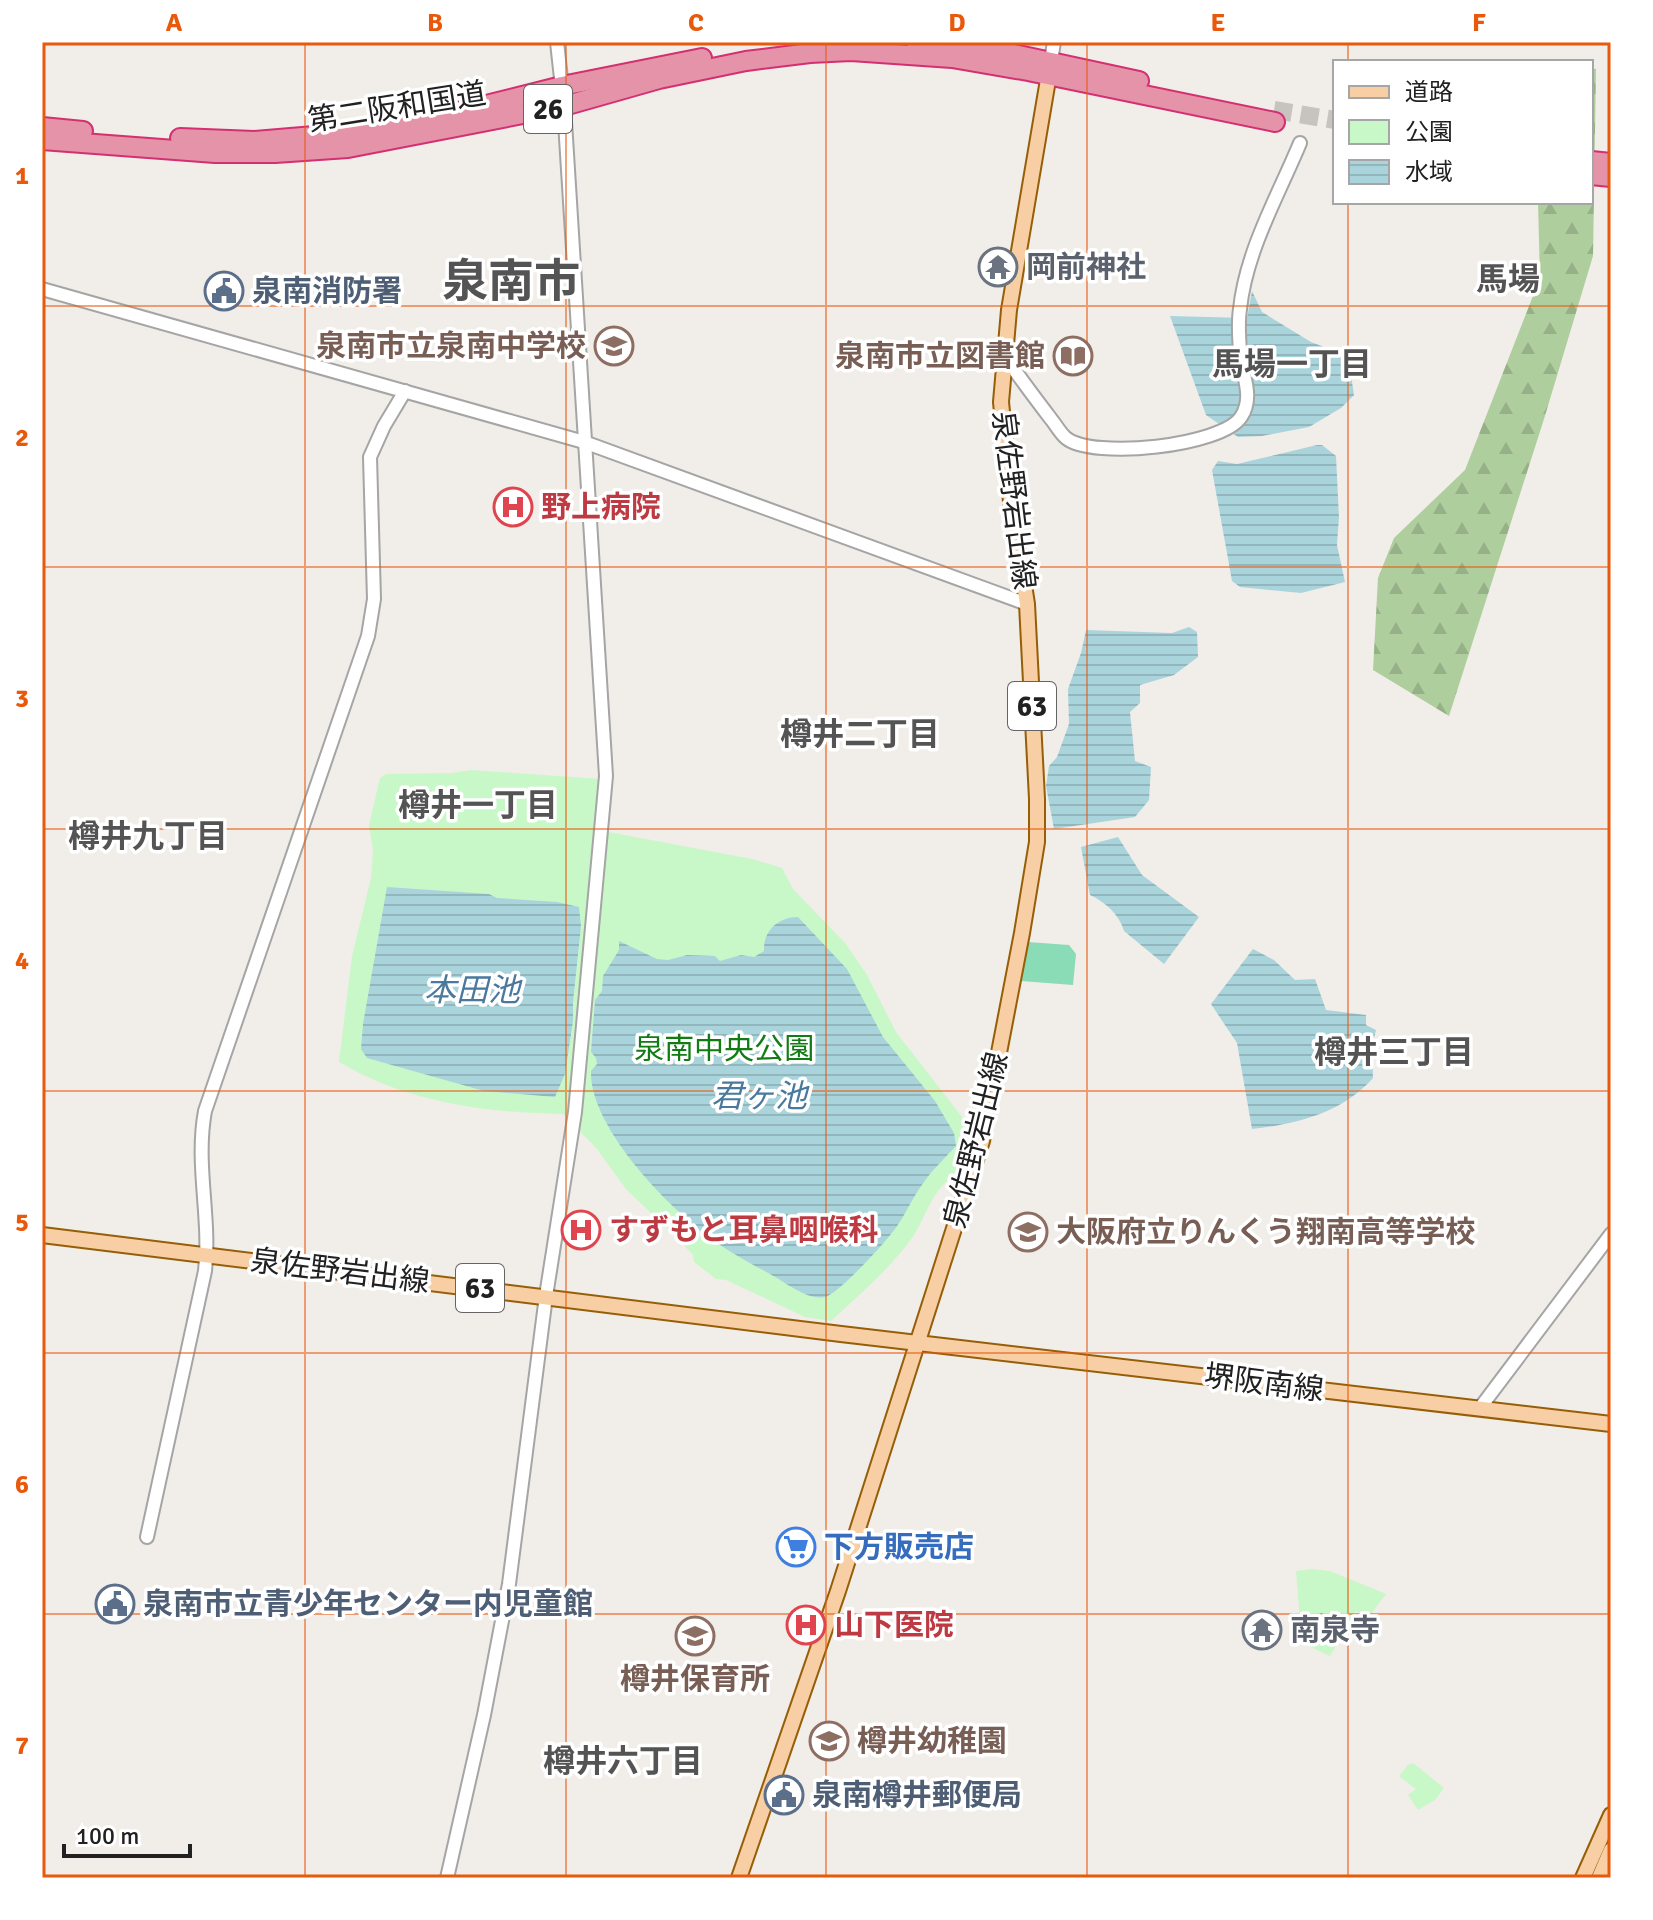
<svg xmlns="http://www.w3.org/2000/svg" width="1653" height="1920" font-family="Signika,'Noto Sans JP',sans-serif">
<defs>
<pattern id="forest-firs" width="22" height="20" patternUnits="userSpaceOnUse" patternTransform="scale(2)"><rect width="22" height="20" fill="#afce9e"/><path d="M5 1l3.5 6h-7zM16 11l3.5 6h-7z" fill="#96b188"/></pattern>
<pattern id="water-rules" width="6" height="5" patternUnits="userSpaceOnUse" patternTransform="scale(2)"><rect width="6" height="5" fill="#aad4dc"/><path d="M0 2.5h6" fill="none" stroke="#92b6bc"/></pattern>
</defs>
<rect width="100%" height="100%" fill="#f1ede8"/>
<polygon fill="url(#forest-firs)" points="1591,68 1596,69 1593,256 1544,419 1449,716 1373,670 1378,578 1394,538 1465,470 1540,278 1538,202 1591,202"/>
<g fill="#c8f8c8">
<path d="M471 770 601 779 598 830 752 859 782 868 793 889 846 944 867 975 896 1032 966 1122 976 1141C968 1163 953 1173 938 1191 928 1204 923 1221 914 1235 892 1267 860 1294 831 1321L805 1317 726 1280 716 1279 694 1262 693 1255 677 1238 626 1189 597 1149 563 1114C486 1113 406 1102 339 1062L352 956 371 878 373 850 369 825 380 778 386 774 452 773Z"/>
<polygon points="1312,1569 1330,1571 1386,1594 1368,1618 1356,1611 1330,1656 1302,1643 1296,1571"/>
<polygon points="1413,1763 1444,1788 1435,1800 1418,1810 1408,1795 1416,1789 1399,1776 1408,1765"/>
</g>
<polygon fill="#8adcb7" points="1028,942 1069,945 1076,954 1073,985 1021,981"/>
<g fill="url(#water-rules)">
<polygon points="1252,291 1262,312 1311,342 1348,356 1354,395 1341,408 1309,427 1262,436 1238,437 1206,415 1170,316 1247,318"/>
<polygon points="1317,445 1322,445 1336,456 1339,517 1337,545 1345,582 1301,593 1240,587 1232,581 1212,470 1218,461 1237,464"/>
<polygon points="1189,627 1197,632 1198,657 1174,675 1140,685 1140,703 1130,712 1135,761 1151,767 1149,800 1135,817 1054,829 1046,786 1049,766 1057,757 1069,724 1068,689 1081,653 1086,630 1172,633"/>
<path d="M1118 837 1142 875 1199 917 1164 964 1124 931C1119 914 1105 902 1090 895L1081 847Z"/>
<polygon points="387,887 489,894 497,898 557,902 579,907 581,926 573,1002 573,1021 565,1074 555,1097 484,1091 367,1058 361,1049 363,1024"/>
<path d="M798 917 847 969 883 1037 935 1101 954 1133 956 1146C945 1158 933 1169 924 1182 911 1199 904 1219 891 1234 882 1246 837 1295 825 1297 808 1301 785 1282 770 1274 752 1264 734 1255 717 1243 672 1212 589 1128 591 1071L597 1064 596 1058 591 1052 595 1000 602 991 603 976 619 950V941L657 959 668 960 687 955 715 956 720 961 741 955 754 957 764 951C763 930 779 917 798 917Z"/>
<path d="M1253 949 1274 960 1295 980 1315 979 1326 1010 1366 1015V1025L1376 1030 1372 1047 1373 1078C1342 1113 1297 1124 1252 1129L1237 1043 1211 1004Z"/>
</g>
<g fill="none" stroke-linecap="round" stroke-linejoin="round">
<polyline stroke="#c7c4c0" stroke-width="18" stroke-dasharray="18 9" stroke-linecap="butt" points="1274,110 1335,120"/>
<g stroke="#a5a5a5" stroke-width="16">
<g id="minor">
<polyline points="1051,61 1054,42"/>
<polyline points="42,289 584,442 1027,604"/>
<path d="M1004 355C1019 377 1035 398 1051 419 1056 425 1060 433 1066 438 1093 460 1222 446 1241 417 1255 396 1241 373 1240 351 1239 338 1238 322 1240 309 1246 251 1278 196 1300 143"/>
<polyline points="1480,1408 1611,1234"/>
<path d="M147 1537 205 1271C211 1217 195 1165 205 1111L368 636 374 599 370 457 384 426 405 391"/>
<polyline points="447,1878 484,1715 509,1584 546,1296 575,1112 606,776 564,106 557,42"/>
</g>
</g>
<g stroke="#965e07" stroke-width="18">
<g id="major">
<polyline points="42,1235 841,1334 1611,1424"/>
<polyline points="739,1878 838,1591 982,1141 1022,933 1037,842 1037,799 1027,604 1011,502 1001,402 1009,310 1050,68"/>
<polyline points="1583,1878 1611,1815"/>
<polyline points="1599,1878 1611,1850"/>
</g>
</g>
<g stroke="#d42f72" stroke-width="22">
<g id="highway">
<polyline points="916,42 1004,52 1139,81"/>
<polyline points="42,127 83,131"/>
<polyline points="180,138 254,141 386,130 562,86 702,58"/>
<polyline points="42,140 215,153 275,153 348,148 564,106 659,79 746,61 810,53 851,51 952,58 1028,71 1275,122"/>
<polyline points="1591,161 1611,163"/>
<polyline points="1591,175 1611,177"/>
</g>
</g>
<use href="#minor" stroke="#fff" stroke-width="12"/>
<use href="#major" stroke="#f8cfa5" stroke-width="14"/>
<use href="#highway" stroke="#e493a8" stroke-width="18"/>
</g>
<path fill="none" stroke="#e8590c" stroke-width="2" stroke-opacity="0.55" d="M305 42V1878M566 42V1878M826 42V1878M1087 42V1878M1348 42V62M1348 202V1878M42 306H1611M42 567H1611M42 829H1611M42 1091H1611M42 1353H1611M42 1614H1611"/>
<defs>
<g id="temple-ring" transform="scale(2)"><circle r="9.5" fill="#fff" stroke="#6b7280" stroke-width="1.5"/><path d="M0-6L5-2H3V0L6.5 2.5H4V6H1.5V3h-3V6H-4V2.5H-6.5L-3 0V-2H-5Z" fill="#6b7280"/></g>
<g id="civic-ring" transform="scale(2)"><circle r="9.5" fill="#fff" stroke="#5c6f8a" stroke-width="1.5"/><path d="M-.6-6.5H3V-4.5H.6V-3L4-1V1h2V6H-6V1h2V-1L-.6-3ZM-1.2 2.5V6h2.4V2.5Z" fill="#5c6f8a"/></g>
<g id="school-ring" transform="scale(2)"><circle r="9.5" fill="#fff" stroke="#8d6e63" stroke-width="1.5"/><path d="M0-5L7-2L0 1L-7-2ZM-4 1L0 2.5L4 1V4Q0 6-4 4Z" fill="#8d6e63"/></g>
<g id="library-ring" transform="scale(2)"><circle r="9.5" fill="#fff" stroke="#8d6e63" stroke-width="1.5"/><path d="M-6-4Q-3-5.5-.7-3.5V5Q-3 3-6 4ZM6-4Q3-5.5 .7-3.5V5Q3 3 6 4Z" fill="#8d6e63"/></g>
<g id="hospital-ring" transform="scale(2)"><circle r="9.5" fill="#fff" stroke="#e0444e" stroke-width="1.5"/><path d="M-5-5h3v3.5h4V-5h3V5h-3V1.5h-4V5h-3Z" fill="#e0444e"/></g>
<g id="supermarket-ring" transform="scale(2)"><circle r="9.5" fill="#fff" stroke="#3f7fe0" stroke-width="1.5"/><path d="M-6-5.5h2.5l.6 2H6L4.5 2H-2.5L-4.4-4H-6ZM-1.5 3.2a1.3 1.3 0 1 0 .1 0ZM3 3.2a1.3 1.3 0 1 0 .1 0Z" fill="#3f7fe0"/></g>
</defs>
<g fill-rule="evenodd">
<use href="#temple-ring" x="998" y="267"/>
<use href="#civic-ring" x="224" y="291"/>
<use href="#school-ring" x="614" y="346"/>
<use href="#library-ring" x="1073" y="356"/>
<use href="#hospital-ring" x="513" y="507"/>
<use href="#hospital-ring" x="581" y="1230"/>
<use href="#school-ring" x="1028" y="1232"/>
<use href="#supermarket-ring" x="796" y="1547"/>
<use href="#civic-ring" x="115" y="1604"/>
<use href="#hospital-ring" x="806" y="1625"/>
<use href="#temple-ring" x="1262" y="1630"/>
<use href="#school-ring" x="695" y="1636"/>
<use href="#school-ring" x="829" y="1741"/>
<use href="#civic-ring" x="784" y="1795"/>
</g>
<g text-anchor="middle" stroke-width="7" stroke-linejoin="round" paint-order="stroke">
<g fill="#fff" stroke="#646464" stroke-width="2">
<rect x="524" y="85" width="48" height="48" rx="6"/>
<rect x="1008" y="682" width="48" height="48" rx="6"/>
<rect x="456" y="1264" width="48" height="48" rx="6"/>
</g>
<g font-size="28" font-weight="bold" fill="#212121">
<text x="548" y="119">26</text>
<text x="1032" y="716">63</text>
<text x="480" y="1298">63</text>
</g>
<g font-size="30" fill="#212121" stroke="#fff">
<text transform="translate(397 107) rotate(-9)" y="10">第二阪和国道</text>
<text transform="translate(1014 500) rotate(83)" y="10">泉佐野岩出線</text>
<text transform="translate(976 1140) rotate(-76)" y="10">泉佐野岩出線</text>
<text transform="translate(340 1271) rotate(7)" y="10">泉佐野岩出線</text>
<text transform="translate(1264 1383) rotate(7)" y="10">堺阪南線</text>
</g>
<g font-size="30" font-weight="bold" fill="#5b616d" stroke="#fff" text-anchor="start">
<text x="1026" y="277">岡前神社</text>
<text x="1290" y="1640">南泉寺</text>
</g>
<g font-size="30" font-weight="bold" fill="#4e5e75" stroke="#fff" text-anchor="start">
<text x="252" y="301">泉南消防署</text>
<text x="143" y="1614">泉南市立青少年センター内児童館</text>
<text x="812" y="1805">泉南樽井郵便局</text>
</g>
<g font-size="30" font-weight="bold" fill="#785e54" stroke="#fff" text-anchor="end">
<text x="586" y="356">泉南市立泉南中学校</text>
<text x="1045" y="366">泉南市立図書館</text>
<text x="1056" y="1242" text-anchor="start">大阪府立りんくう翔南高等学校</text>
<text x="695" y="1689" text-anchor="middle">樽井保育所</text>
<text x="857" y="1751" text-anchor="start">樽井幼稚園</text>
</g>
<g font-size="30" font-weight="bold" fill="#be3a42" stroke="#fff" text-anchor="start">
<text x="541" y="517">野上病院</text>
<text x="609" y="1240">すずもと耳鼻咽喉科</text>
<text x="834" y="1635">山下医院</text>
</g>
<g font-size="30" fill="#117c13" stroke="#fff">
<text x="724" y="1059">泉南中央公園</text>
</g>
<g font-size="30" font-weight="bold" fill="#366cbe" stroke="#fff" text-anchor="start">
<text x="824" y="1557">下方販売店</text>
</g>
<g font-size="32" font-weight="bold" fill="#545454" stroke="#fff">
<text x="1508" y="290">馬場</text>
<text x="1292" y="375">馬場一丁目</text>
<text x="860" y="745">樽井二丁目</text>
<text x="478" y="816">樽井一丁目</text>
<text x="148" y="847">樽井九丁目</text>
<text x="1394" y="1063">樽井三丁目</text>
<text x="623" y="1772">樽井六丁目</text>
</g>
<g font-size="32" font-style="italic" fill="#4a799d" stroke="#fff">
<text x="472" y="1001">本田池</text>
<text x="759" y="1107">君ヶ池</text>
</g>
<g font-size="46" font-weight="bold" fill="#545454" stroke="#fff">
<text x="511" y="297">泉南市</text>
</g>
</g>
<rect width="1653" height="1920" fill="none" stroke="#ffffff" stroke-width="88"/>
<rect x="1333" y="60" width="260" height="144" fill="#ffffff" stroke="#a6a6a6" stroke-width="2"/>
<rect x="1349" y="86" width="40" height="12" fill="#f8cfa5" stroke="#a6a6a6" stroke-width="2"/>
<text x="1405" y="100" font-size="24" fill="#212121">道路</text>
<rect x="1349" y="120" width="40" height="24" fill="#c8f8c8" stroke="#a6a6a6" stroke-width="2"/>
<text x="1405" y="140" font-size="24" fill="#212121">公園</text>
<rect x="1349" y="160" width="40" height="24" fill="url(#water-rules)" stroke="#a6a6a6" stroke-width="2"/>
<text x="1405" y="180" font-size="24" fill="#212121">水域</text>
<path d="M64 1844v12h126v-12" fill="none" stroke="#212121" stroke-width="4"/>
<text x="76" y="1844" font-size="24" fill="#212121" stroke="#ffffff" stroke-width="6" paint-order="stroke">100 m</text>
<rect x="44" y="44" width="1565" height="1832" fill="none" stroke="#e8590c" stroke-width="3"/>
<g font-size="26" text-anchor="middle" font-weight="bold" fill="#e8590c">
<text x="174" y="31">A</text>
<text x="435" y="31">B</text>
<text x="696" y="31">C</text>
<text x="957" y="31">D</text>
<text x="1218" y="31">E</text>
<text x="1479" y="31">F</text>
<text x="22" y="184">1</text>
<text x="22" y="446">2</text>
<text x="22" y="707">3</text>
<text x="22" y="969">4</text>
<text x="22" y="1231">5</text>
<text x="22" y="1493">6</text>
<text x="22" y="1754">7</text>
</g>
</svg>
